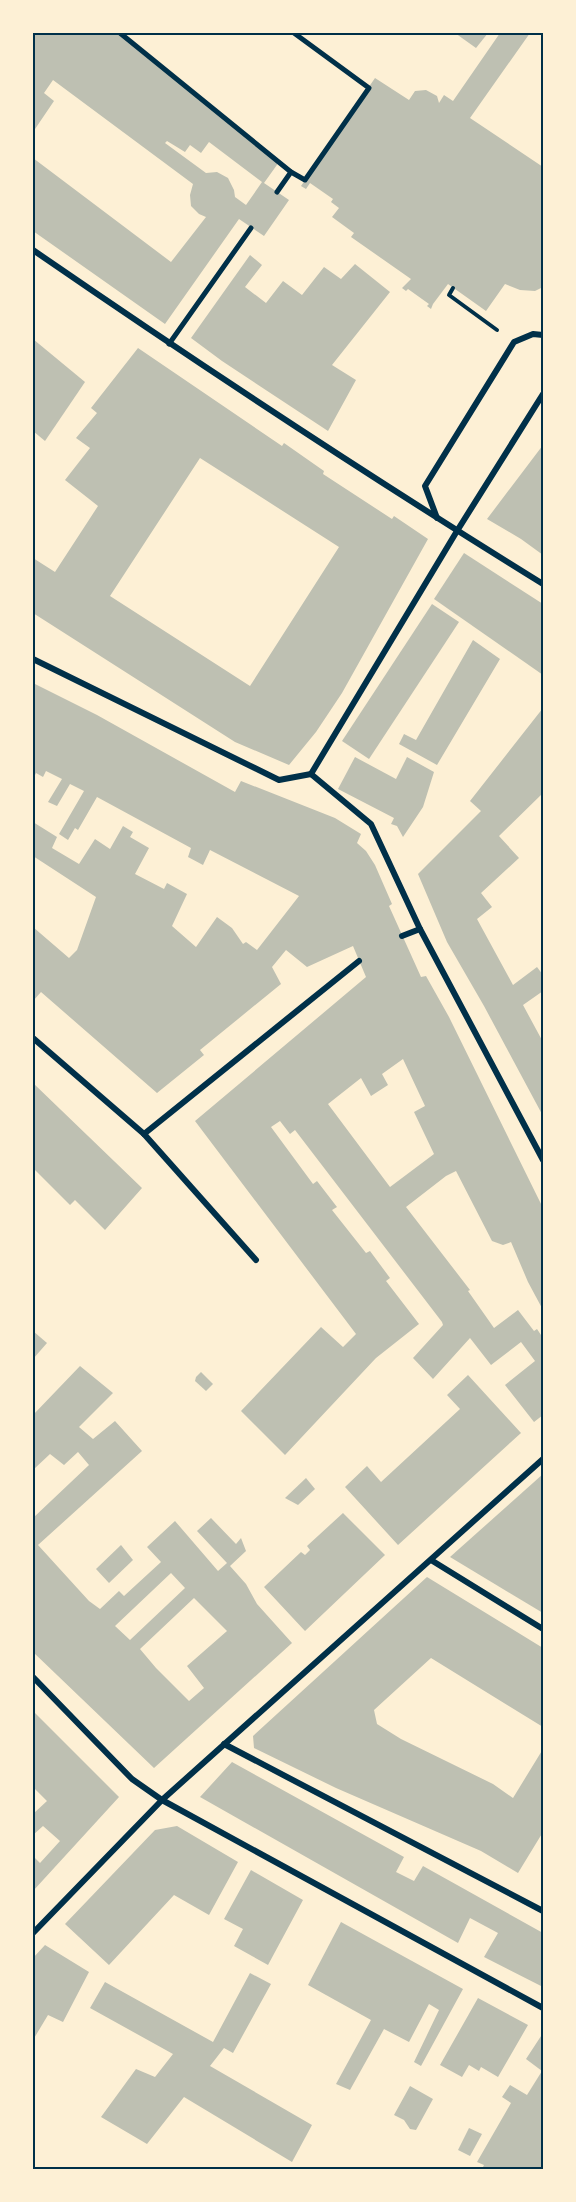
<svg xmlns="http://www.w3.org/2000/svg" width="576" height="2202" font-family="Ubuntu,sans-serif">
<rect width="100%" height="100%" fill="#fdf0d5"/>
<g fill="#bec0b2" fill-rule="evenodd">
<path d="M33 33H120L279 162 264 183 289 200 264 236 239 219 165 324 33 231V158L171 262 206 217 199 214 191 206 190 195 193 184 53 80 44 93 54 101 33 132ZM167 141 185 152 190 145 201 153 209 142 262 182 246 205 235 197 234 190 228 178 217 172 206 173 165 143Z"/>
<polygon points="455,33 488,33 476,48"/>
<polygon points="500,33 530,33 470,118 543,167 543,287 535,291 520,290 505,284 486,311 448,284 433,304 431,309 427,306 429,304 408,289 406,291 402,288 411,279 351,237 354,233 332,217 339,208 331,202 333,199 310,183 306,189 301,186 375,78 409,100 415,91 426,90 437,96 439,103 444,95 453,101"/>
<polygon points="250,255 262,265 245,287 266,303 283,281 302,295 324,267 341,279 355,264 390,292 332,365 356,380 328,431 222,361 191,338"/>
<polygon points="33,339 85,382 45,441 33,431"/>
<path d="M138 348 282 446 284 443 324 471 323 474 392 519 394 516 428 539 342 693 316 732 289 765 235 742 33 613V558L55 572 98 506 65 480 90 448 76 438 97 413 91 408ZM200 458 339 547 250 686 110 596Z"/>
<polygon points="543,445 542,484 543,555 521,539 487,519"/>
<polygon points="464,553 543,604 543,675 434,599"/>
<polygon points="432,604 459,622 369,759 342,741"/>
<polygon points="473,640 500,659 437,765 399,744 404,734 416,740"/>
<path d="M33 683 97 715 235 792 241 781 335 818 361 834 357 843 366 851 375 865 392 904 389 906 421 977 426 976 449 1017 543 1208V1310L528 1282 511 1242 503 1245 492 1241 456 1171 446 1176 406 1207 470 1290 468 1291 494 1328 518 1310 534 1331 537 1329 543 1338V1415L534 1422 505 1385 535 1361 521 1342 491 1365 470 1338 433 1379 413 1358 443 1325 442 1322 295 1130 290 1134 280 1121 271 1127 313 1184 317 1181 337 1207 332 1210 366 1253 370 1251 390 1278 386 1281 419 1324 376 1358 285 1455 241 1411 321 1327 343 1347 356 1334 195 1121 366 977 353 946 307 967 286 950 272 967 281 984 200 1050 204 1055 157 1093 41 992 33 1001V927L69 958 77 950 96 897 33 856V822L57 837 52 848 79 864 95 839 110 849 123 826 133 832 130 837 149 848 135 874 164 889 167 883 187 894 172 926 196 947 217 917 232 928 243 944 246 942 257 950 299 896 210 850 203 865 188 857 191 848 97 797 78 830 75 828 68 840 59 834 84 791 70 784 57 806 48 802 62 779 46 771 43 777 36 773 33 779ZM403 1059 425 1106 414 1112 434 1154 390 1187 328 1104 361 1078 371 1096 388 1085 382 1074Z"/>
<polygon points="543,708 543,793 499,836 519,858 481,893 492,907 477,919 513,985 537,967 543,975 543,991 523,1005 543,1042 543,1116 484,1006 447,942 418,874 481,811 470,801"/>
<polygon points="355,757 396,779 407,757 434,772 423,807 403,837 397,826 391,824 394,818 338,789"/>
<polygon points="33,1083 142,1188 105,1230 75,1200 70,1205 33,1168"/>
<polygon points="33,1331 47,1343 33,1359"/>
<path d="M80 1366 113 1393 79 1427 93 1439 115 1421 142 1451 38 1545 89 1601 100 1609 119 1591 124 1596 161 1562 147 1547 175 1521 218 1571 227 1563 197 1531 211 1518 236 1544 241 1538 246 1551 230 1566 246 1584 257 1604 292 1643 154 1768 33 1652V1518L89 1465 78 1452 64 1465 50 1454 33 1470V1415ZM171 1573 185 1588 130 1640 115 1626ZM194 1598 227 1631 187 1666 204 1688 189 1701 156 1668 140 1649Z"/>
<polygon points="201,1372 213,1384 206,1391 195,1381 196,1377"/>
<polygon points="468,1375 521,1433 398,1545 345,1487 367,1466 381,1482 460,1409 447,1395"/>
<polygon points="543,1474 543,1613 450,1557"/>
<polygon points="306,1478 315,1489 298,1505 285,1498"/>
<polygon points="343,1513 385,1555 305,1631 264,1587 301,1552 305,1555 310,1550 307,1546"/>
<polygon points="121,1545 133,1560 109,1583 96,1569"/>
<polygon points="427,1577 543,1648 543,1727 431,1658 374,1710 377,1724 401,1739 493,1784 513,1798 543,1749 543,1832 518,1873 481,1851 336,1788 254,1748 253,1736"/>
<polygon points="33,1711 119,1797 33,1891 33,1856 40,1863 60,1841 43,1826 33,1835 33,1814 47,1801 33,1787"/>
<polygon points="232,1762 404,1857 396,1872 414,1881 423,1866 543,1933 543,1987 484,1957 498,1933 470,1918 458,1943 200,1797"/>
<polygon points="177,1826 238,1862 209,1915 174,1895 109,1965 65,1924 155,1830"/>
<polygon points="251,1870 303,1900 268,1965 234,1946 243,1929 224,1919"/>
<polygon points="341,1922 463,1989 421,2066 414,2062 439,2010 429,2004 409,2042 384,2029 350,2090 336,2084 371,2020 308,1985"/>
<polygon points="45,1945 89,1972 63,2022 48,2015 33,2040 33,1958"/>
<polygon points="250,1973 271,1984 233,2053 224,2048 210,2066 312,2125 292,2162 184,2097 147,2144 101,2117 136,2069 155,2077 173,2054 90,2008 105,1982 213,2042"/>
<polygon points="478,1998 528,2025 498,2077 481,2067 479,2071 469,2065 462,2077 440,2065"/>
<polygon points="543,2033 543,2169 482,2169 484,2165 477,2162 511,2103 502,2097 510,2085 527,2095 542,2071 526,2059"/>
<polygon points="410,2086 433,2099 416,2130 410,2129 404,2120 394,2115"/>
<polygon points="469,2128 482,2134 470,2156 458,2150"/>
</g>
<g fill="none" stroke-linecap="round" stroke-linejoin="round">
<polyline stroke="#003049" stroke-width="4" points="453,288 449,295 497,330"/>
<g stroke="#003049" stroke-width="5">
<polyline points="120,33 291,172 305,180 369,88 294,33"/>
<polyline points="277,192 291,172"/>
<polyline points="169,344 251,228"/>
</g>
<g stroke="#003049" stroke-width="6">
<path d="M33 250C200 365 370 477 543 584"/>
<polyline points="437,518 425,486 514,342 533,334 543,335"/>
<polyline points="33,659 279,780 311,774"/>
<polyline points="311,774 371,824 420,929 543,1160"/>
<polyline points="311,774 457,531 543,394"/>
<polyline points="402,936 420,929"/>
<polyline points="33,1038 144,1134 256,1260"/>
<polyline points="144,1134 359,961"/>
<polyline points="431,1560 543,1629"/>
<polyline points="33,1677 132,1779 162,1800 543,2008"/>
<polyline points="224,1744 543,1911"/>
<polyline points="33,1933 162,1800 543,1459"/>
</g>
</g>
<rect width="576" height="2202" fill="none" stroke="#fdf0d5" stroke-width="69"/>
<rect x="34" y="34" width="508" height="2134" fill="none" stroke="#003049" stroke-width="2"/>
</svg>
